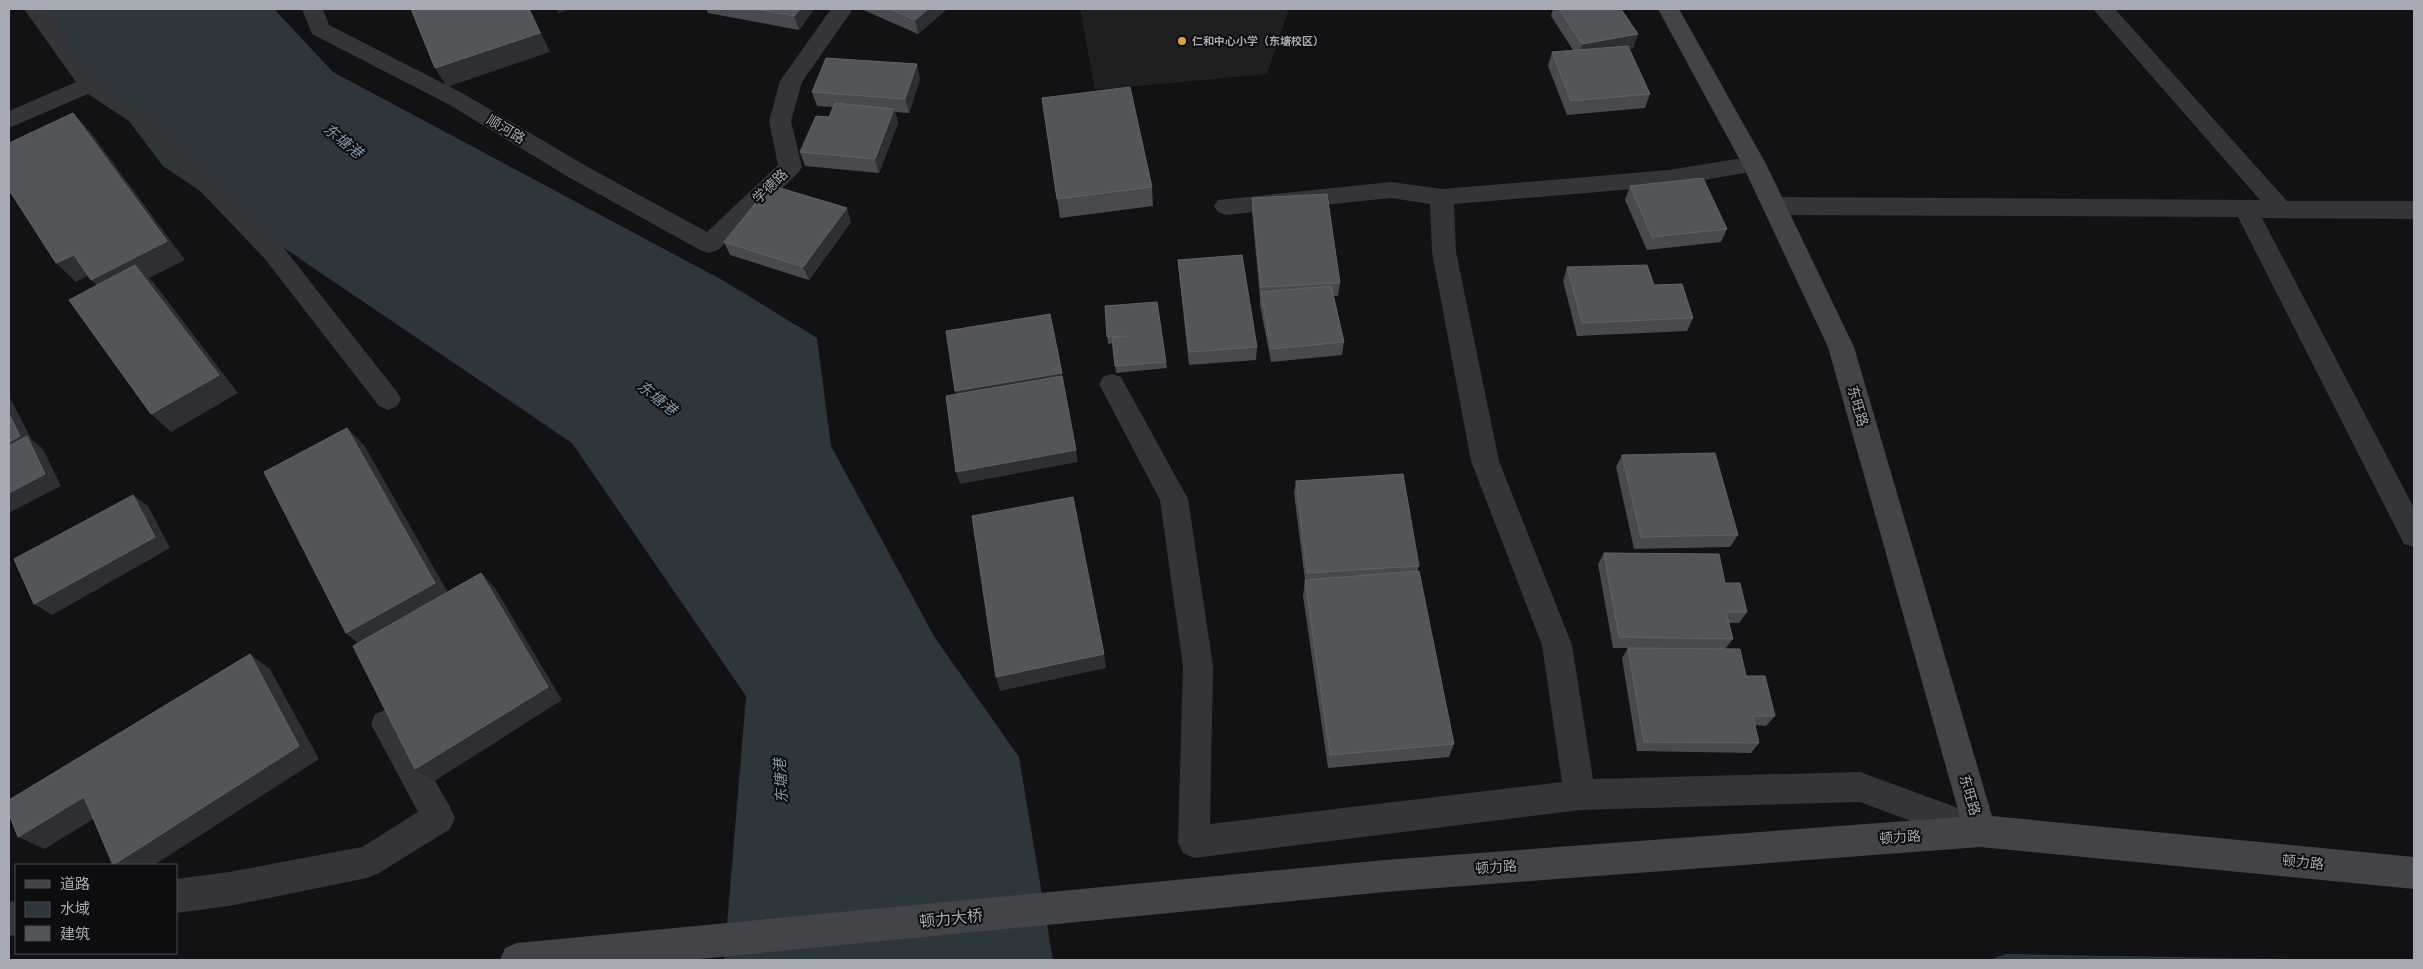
<svg xmlns="http://www.w3.org/2000/svg" width="2423" height="969" font-family="'Public Sans','Noto Sans SC',sans-serif">
<rect width="100%" height="100%" fill="#121214"/>
<polygon fill="#1e1f21" points="1080,9 1289,9 1267,74 1095,90"/>
<g fill="#2d363b">
<polygon points="44,9 274,9 333,72 724,281 817,338 831,446 935,638 1019,757 1053,960 724,960 746,696 572,443 163,166"/>
<polygon points="2006,954 2346,960 1989,960"/>
</g>
<g fill="none" stroke-linecap="round" stroke-linejoin="round">
<g fill="#343538" fill-rule="evenodd">
<polygon points="24,9 46,9 98,80 156,118 283,247 397,392 401,399 397,406 388,410 379,406 265,259 140,128 88,94 9,128 9,111 76,82"/>
<polygon points="302,9 323,9 329,25 464,94 586,166 707,232 778,165 769,121 780,81 831,9 853,9 802,82 791,121 802,167 798,173 718,250 709,253 700,250 570,178 448,104 312,34"/>
<polygon points="2093,9 2115,9 2287,201 2414,201 2414,219 2262,218 2414,508 2414,547 2404,544 2238,217 1776,215 1768,212 1764,206 1768,200 1776,197 2260,200"/>
<polygon points="1754,156 1762,158 1766,164 1762,170 1669,186 1454,204 1456,252 1499,461 1572,645 1593,779 1860,772 1991,820 1996,831 1991,842 1980,847 1860,802 1580,810 1194,858 1183,853 1178,842 1183,666 1160,500 1099,384 1103,377 1112,374 1121,377 1188,499 1213,666 1210,824 1562,782 1542,645 1471,461 1432,252 1430,204 1391,198 1226,215 1218,212 1214,206 1218,200 1391,182 1442,189 1669,170"/>
<polygon points="386,710 397,714 450,807 455,818 450,829 379,873 367,878 229,906 176,913 176,879 229,872 362,847 418,812 371,724 375,714"/>
<polygon points="16,901 16,935 9,936 9,902"/>
</g>
<polygon fill="#424448" fill-rule="evenodd" points="1658,9 1679,9 1766,164 1854,347 1992,816 2414,857 2414,889 1980,847 1385,892 689,960 500,960 505,948 517,943 1385,860 1960,817 1828,347 1742,164"/>
</g>
<g fill="#484a4f">
<polygon points="706,9 814,9 799,30 708,13"/>
<polygon points="861,9 947,9 918,34"/>
<polygon points="1553,9 1621,9 1638,34 1633,48 1629,49 1650,94 1645,108 1567,115 1548,66 1552,52 1573,50 1551,16"/>
<polygon points="920,79 909,113 895,112 898,123 879,173 805,166 800,152 829,117 833,107 817,106 812,92"/>
<polygon points="1042,98 1152,187 1153,206 1060,218"/>
<polygon points="1630,186 1727,229 1721,242 1647,250 1625,200"/>
<polygon points="1252,198 1340,283 1338,296 1334,296 1344,342 1342,355 1271,362 1260,305 1260,298 1252,211"/>
<polygon points="851,222 809,280 730,255 724,242"/>
<polygon points="1178,260 1257,347 1256,360 1189,365 1179,273"/>
<polygon points="1567,267 1654,285 1693,318 1687,331 1577,336 1563,281"/>
<polygon points="1105,306 1166,362 1167,368 1116,373 1113,343 1108,344"/>
<polygon points="1622,455 1738,535 1730,547 1634,549 1616,467"/>
<polygon points="1296,481 1419,566 1417,572 1454,744 1449,757 1328,768 1303,596 1305,580 1294,493"/>
<polygon points="1604,553 1725,583 1747,612 1739,623 1729,623 1733,639 1725,649 1746,676 1775,716 1766,726 1755,725 1759,743 1751,753 1637,751 1622,658 1628,648 1613,648 1598,564"/>
</g>
<g fill="#2e2f33">
<polygon points="529,9 530,9 550,52 447,87 435,68"/>
<polygon points="556,9 571,9 559,13"/>
<polygon points="800,9 814,9 799,30 794,16"/>
<polygon points="928,9 947,9 918,34 915,20"/>
<polygon points="1638,34 1633,48 1578,58 1582,44"/>
<polygon points="917,64 920,79 909,113 905,99"/>
<polygon points="894,109 898,123 879,173 875,159"/>
<polygon points="73,113 91,133 185,260 149,278 154,283 238,393 171,432 151,414 110,298 91,280"/>
<polygon points="847,208 851,222 809,280 803,267"/>
<polygon points="74,255 93,273 76,282 56,263"/>
<polygon points="1062,373 1064,385 958,403 955,391"/>
<polygon points="9,398 11,400 32,440 43,449 61,486 9,513"/>
<polygon points="347,428 364,445 451,598 364,648 346,633"/>
<polygon points="1076,450 1078,462 960,484 956,472"/>
<polygon points="133,495 148,506 170,548 52,615 34,604"/>
<polygon points="481,573 495,588 562,700 433,782 415,769"/>
<polygon points="250,654 270,669 319,759 154,865 113,865"/>
<polygon points="1104,654 1106,668 1000,691 996,677"/>
<polygon points="84,797 109,809 45,849 18,837"/>
</g>
<g fill="#525559" stroke="#5f6267">
<polygon points="411,9 529,9 540,33 435,68"/>
<polygon points="755,9 800,9 794,16"/>
<polygon points="890,9 928,9 915,20"/>
<polygon points="1559,9 1621,9 1638,34 1582,44"/>
<polygon points="1628,46 1650,94 1571,101 1552,52"/>
<polygon points="826,58 917,64 905,99 812,92"/>
<polygon points="1130,87 1152,187 1057,199 1042,98"/>
<polygon points="835,103 894,109 875,159 800,152 816,116 829,117"/>
<polygon points="73,113 167,241 91,280 74,255 56,263 9,190 9,143"/>
<polygon points="1703,178 1727,229 1652,237 1630,186"/>
<polygon points="770,185 847,208 803,267 724,242"/>
<polygon points="1327,194 1340,283 1261,287 1252,198"/>
<polygon points="1242,255 1257,347 1189,352 1178,260"/>
<polygon points="135,265 219,375 151,414 69,300"/>
<polygon points="1647,265 1654,285 1682,284 1693,318 1582,323 1567,267"/>
<polygon points="1331,286 1344,342 1271,349 1261,292"/>
<polygon points="1157,302 1166,362 1115,366 1112,338 1127,336 1107,337 1105,306"/>
<polygon points="1050,314 1062,373 955,391 946,331"/>
<polygon points="1062,376 1076,450 956,472 946,396"/>
<polygon points="9,414 20,436 9,442"/>
<polygon points="347,428 435,583 346,633 264,472"/>
<polygon points="27,436 45,474 9,493 9,446"/>
<polygon points="1715,453 1738,535 1641,537 1622,455"/>
<polygon points="1403,474 1419,566 1307,573 1296,481"/>
<polygon points="133,495 155,537 34,604 14,559"/>
<polygon points="1073,497 1104,654 996,677 972,516"/>
<polygon points="1604,553 1719,554 1725,583 1740,583 1747,612 1726,612 1733,639 1619,637"/>
<polygon points="1419,571 1454,744 1330,755 1305,580"/>
<polygon points="481,573 548,687 415,769 353,646"/>
<polygon points="1628,648 1740,649 1746,676 1765,676 1775,716 1753,716 1759,743 1644,742"/>
<polygon points="250,654 299,746 113,865 84,797 18,837 9,814 9,800"/>
</g>
<circle fill="#e4a03b" stroke="#0d0d0f" stroke-width="2" cx="1182" cy="41" r="5"/>
<g text-anchor="middle" stroke-width="4" stroke-linejoin="round" paint-order="stroke">
<g font-size="11" font-weight="bold" fill="#a5aab3" stroke="#0d0d0f" text-anchor="start">
<text x="1192" y="45">仁和中心小学（东塘校区）</text>
</g>
<g font-size="14" fill="#a5aab3" stroke="#0d0d0f">
<text transform="translate(506 129) rotate(31)" y="5">顺河路</text>
<text transform="translate(770 186) rotate(-44)" y="5">学德路</text>
<text transform="translate(1858 406) rotate(74)" y="5">东旺路</text>
<text transform="translate(1970 795) rotate(74)" y="5">东旺路</text>
<text transform="translate(1900 837) rotate(-4)" y="5">顿力路</text>
<text transform="translate(2303 862) rotate(6)" y="5">顿力路</text>
<text transform="translate(1496 867) rotate(-4)" y="5">顿力路</text>
</g>
<g font-size="15" font-style="italic" fill="#7e9aac" stroke="#0d0d0f">
<text transform="translate(343 141) rotate(39)" y="5">东塘港</text>
<text transform="translate(657 398) rotate(39)" y="5">东塘港</text>
<text transform="translate(781 781) rotate(-93)" y="5">东塘港</text>
</g>
<g font-size="16" fill="#a5aab3" stroke="#0d0d0f">
<text transform="translate(951 918) rotate(-6)" y="6">顿力大桥</text>
</g>
</g>
<rect width="2423" height="969" fill="none" stroke="#a5aab3" stroke-width="20"/>
<rect x="15" y="864" width="162" height="90" fill="#0d0d0f" stroke="#4a4c51"/>
<rect x="25" y="880" width="25" height="8" fill="#424448" stroke="#4a4c51"/>
<text x="60" y="889" font-size="15" fill="#a5aab3">道路</text>
<rect x="25" y="902" width="25" height="15" fill="#2d363b" stroke="#4a4c51"/>
<text x="60" y="914" font-size="15" fill="#a5aab3">水域</text>
<rect x="25" y="926" width="25" height="15" fill="#525559" stroke="#4a4c51"/>
<text x="60" y="939" font-size="15" fill="#a5aab3">建筑</text>
</svg>
